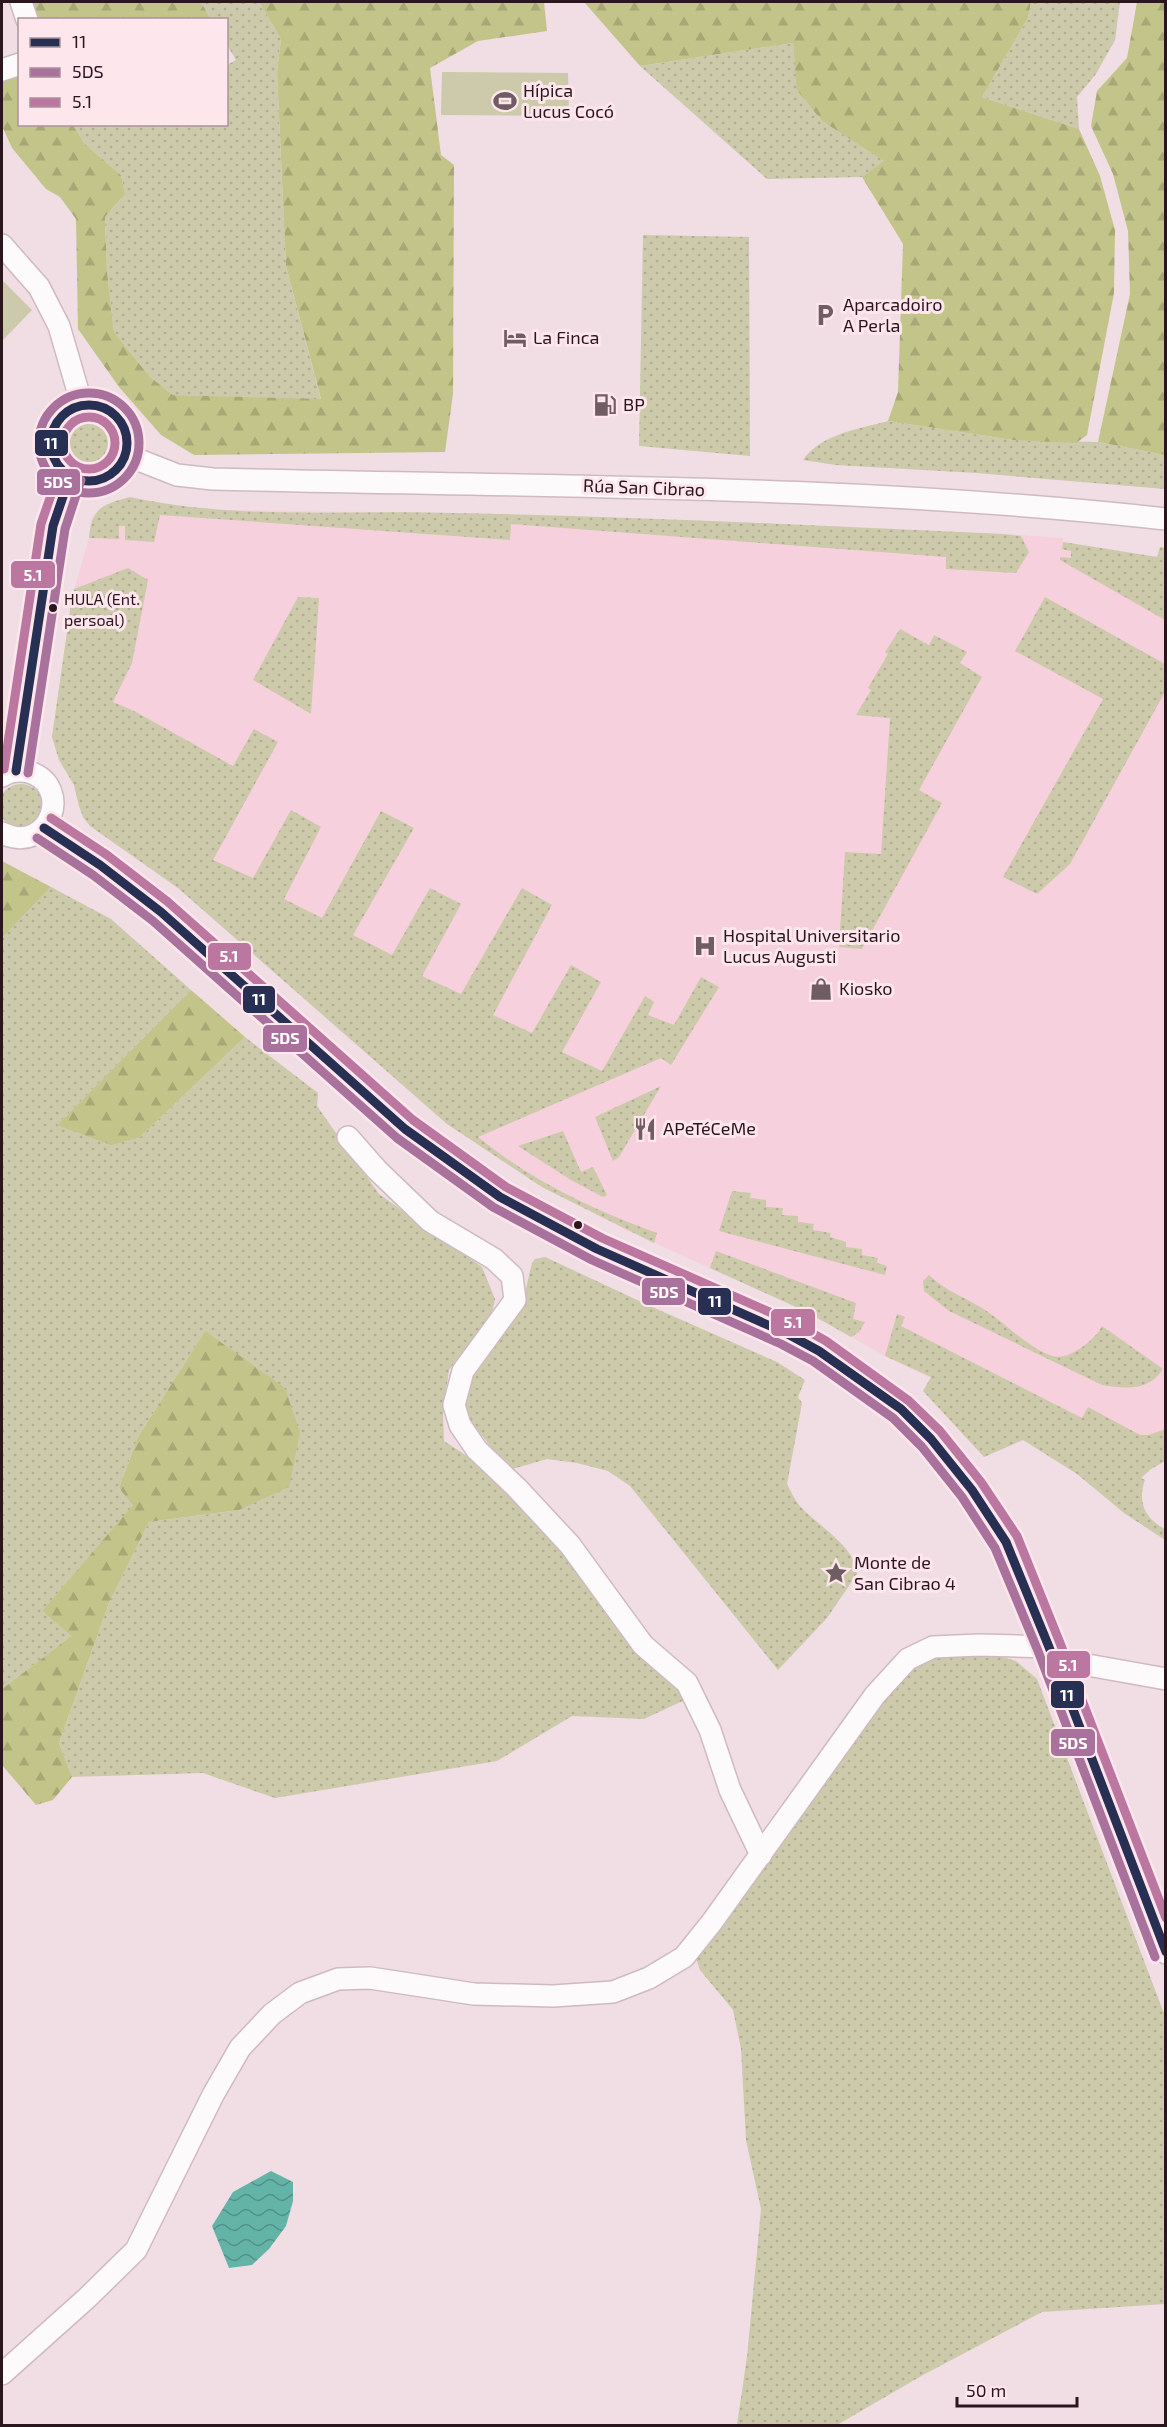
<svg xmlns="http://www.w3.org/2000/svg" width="1167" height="2427" font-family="'Exo 2',sans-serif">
<defs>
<pattern id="grass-dots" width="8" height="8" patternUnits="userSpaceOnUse" patternTransform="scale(1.5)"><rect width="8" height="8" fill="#cccaaa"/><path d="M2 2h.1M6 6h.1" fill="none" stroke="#afad92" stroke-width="1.8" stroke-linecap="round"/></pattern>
<pattern id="forest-firs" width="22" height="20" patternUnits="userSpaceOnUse" patternTransform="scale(1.5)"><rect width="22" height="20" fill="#c3c489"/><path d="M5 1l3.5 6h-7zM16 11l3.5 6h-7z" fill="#a8a876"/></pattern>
<pattern id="water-waves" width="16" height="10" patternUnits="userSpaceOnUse" patternTransform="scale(1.5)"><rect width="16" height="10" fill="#63b4a7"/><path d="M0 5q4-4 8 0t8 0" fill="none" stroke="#529187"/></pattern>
</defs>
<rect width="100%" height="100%" fill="#f1dde4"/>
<polygon fill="#f6d0dc" points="130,497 163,504 210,510 451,513 1004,534 1063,538 1063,542 1165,558 1165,1461 1151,1469 1140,1479 885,1356 805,1311 624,1229 542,1187 447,1124 178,888 90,826 83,817 79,806 74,785 59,760 52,737 72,597 89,538 91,519 99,510 112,502"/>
<g fill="url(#grass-dots)">
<polygon points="201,2 259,2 281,39 277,72 286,266 321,400 173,395 149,376 114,332 107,271 105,217 125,194 121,175 85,144 73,125 226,124 227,65 236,60 227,45 226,20 211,19"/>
<polygon points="1031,2 1120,2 1115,40 1096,74 1077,97 1079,129 982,97 1028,18"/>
<polygon points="793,43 798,90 822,121 885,161 862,177 767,179 640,66"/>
<polygon points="643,235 749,237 750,456 639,446"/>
<circle cx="91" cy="444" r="27"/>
<path d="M888 421 1013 440 1098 442 1165 455V489L976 473 836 465 803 460C821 434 859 429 888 421Z"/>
<path d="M130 497C235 520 344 510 451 513 635 516 820 526 1004 534L1021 536 1029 552 1016 573 946 569V557L511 524 510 540 160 515 154 542 125 540V526H119V539L89 538C92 507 102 505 130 497Z"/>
<polygon points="1063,542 1157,557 1160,547 1165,548 1165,620 1060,560 1060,557 1071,558 1071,551 1062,549"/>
<path d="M128 568 148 580 132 663 113 702 134 711 233 766 254 729 278 742 213 860 253 878 291 810 321 827 284 899 322 918 381 811 414 828 353 935 392 955 430 888 461 904 422 976 461 994 522 888 552 905 493 1015 532 1033 571 965 601 982 562 1052 602 1071 645 996 654 1002 648 1015 674 1025 701 977 719 987 671 1065 661 1058 478 1137C532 1181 591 1209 657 1233L654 1243 542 1187 447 1124 178 888 90 826 83 817 79 806 74 785 59 760 52 737 72 597 74 589Z"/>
<polygon points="298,597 319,598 311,714 253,680"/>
<polygon points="1045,597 1165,664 1166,690 1070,864 1037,894 1003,877 1103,699 1015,651"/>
<polygon points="900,629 929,645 934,635 967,652 960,663 982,677 919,790 942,803 862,949 839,947 845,852 881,854 890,718 856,715 871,690 868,688 888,654 885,652"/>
<circle cx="21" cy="806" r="22"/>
<polygon points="51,887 111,919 191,990 57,1125 140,1137 245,1037 318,1093 317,1106 379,1194 482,1267 495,1299 491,1320 449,1370 443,1415 444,1441 467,1456 534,1515 689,1698 644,1719 572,1716 497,1761 275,1798 203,1773 72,1777 59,1743 109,1603 149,1522 239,1510 205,1331 138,1437 119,1488 134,1505 42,1611 71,1636 2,1689 2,938"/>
<polygon points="661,1086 619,1157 613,1161 595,1117"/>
<polygon points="563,1131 581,1172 593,1167 607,1195 603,1197 571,1180 518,1146"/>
<polygon points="732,1191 751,1193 750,1198 766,1200 766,1207 783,1208 782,1215 798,1216 798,1222 814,1224 813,1230 831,1233 830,1237 846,1242 846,1247 862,1249 862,1255 878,1258 877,1263 887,1266 885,1275 719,1231"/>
<polygon points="716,1251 856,1303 853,1319 865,1322 859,1332 851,1337 805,1311 710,1268"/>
<path d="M545 1257 650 1306 777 1362 805 1380 798 1397 802 1403 787 1484C791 1491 794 1499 799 1505 815 1524 857 1547 857 1574L827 1618 778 1670 630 1486 608 1471 577 1463 547 1459 509 1470 469 1419 465 1402 470 1377 522 1305 532 1263 535 1259Z"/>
<path d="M929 1275C946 1292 968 1298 988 1312 1007 1325 1031 1350 1053 1356 1069 1361 1096 1339 1102 1326L1163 1369C1149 1391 1126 1389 1102 1385L949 1311 924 1291 923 1281Z"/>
<path d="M897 1314 905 1317 901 1326 1082 1418 1088 1407 1140 1435H1149L1165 1429V1461L1151 1469 1141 1478 1145 1480C1137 1502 1145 1519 1165 1529V1540L1124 1513 1077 1474 1023 1440 984 1457 923 1391 931 1377 885 1356Z"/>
<polygon points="941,1653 989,1653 1016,1661 1037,1679 1165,2016 1165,2304 1042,2312 923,2375 837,2425 737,2425 747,2357 761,2209 746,2140 741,2049 733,2010 700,1970 694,1953 894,1686 915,1663"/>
</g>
<g fill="url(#forest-firs)">
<polygon points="27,2 201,2 211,19 32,19"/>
<polygon points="259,2 544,2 547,31 478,41 430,68 441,155 454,165 453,394 445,452 194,455 161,435 119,387 78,329 76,219 60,197 46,189 12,148 2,126 2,81 19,76 20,124 73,125 85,144 121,175 125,194 105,217 107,271 114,332 149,376 173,395 321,399 286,266 277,72 281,39"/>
<polygon points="584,2 1031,2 1028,18 982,97 1079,129 1100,176 1115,230 1114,293 1087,435 1076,443 1013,440 888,421 898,392 903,244 862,177 884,161 822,121 797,90 793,43 640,66"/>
<polygon points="1137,2 1165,2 1165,455 1098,442 1130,294 1128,231 1113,174 1091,126 1097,91 1127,58"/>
<polygon points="2,861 51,887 2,938"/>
<polygon points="191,990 245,1037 140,1137 111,1145 57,1125"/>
<polygon points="205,1331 285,1388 300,1433 289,1487 239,1510 149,1522 109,1603 59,1743 72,1777 53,1800 36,1805 2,1765 2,1689 71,1636 42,1611 133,1505 119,1488 138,1437"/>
</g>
<g fill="#cccaaa">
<polygon points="442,72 568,73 569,116 441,115"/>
<polygon points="2,280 32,310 2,341"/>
</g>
<polygon fill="url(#water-waves)" points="271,2171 293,2182 293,2201 286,2226 269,2249 252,2265 229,2268 212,2226 233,2192"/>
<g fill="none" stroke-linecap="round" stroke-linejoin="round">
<g stroke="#cfbac2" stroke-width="24">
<g id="minor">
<polyline points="21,2 27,20"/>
<polyline points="2,70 20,64"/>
<polyline points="2,245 39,287 59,326 82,405"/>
<circle cx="89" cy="443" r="38"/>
<path d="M126 455 177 475 213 479C530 487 849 484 1166 519"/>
<polyline points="16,771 46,566 53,526 70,476"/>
<path d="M2 776C10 771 20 770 29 772 74 786 50 856 2 833"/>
<polyline points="44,828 100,865 161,912 405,1129 500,1197 597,1249 786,1333 819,1351 901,1409 931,1439 972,1490 1006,1542 1049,1647 1166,1953"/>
<polyline points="348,1137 377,1170 430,1221 494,1259 512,1276 515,1300 463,1371 454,1405 460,1425 477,1450 517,1488 570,1545 643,1645 687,1683 710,1730 730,1790 761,1855"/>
<polyline points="1054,1659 1166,1679"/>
<polyline points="2,2374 87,2298 136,2250 213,2095 240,2048 272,2014 300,1993 338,1979 370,1978 474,1994 553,1996 613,1992 649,1978 684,1957 712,1922 875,1695 908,1659 933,1647 979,1645 1049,1647"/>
</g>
</g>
<use href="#minor" stroke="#fdfafb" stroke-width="21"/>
<g stroke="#fee6ed" stroke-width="14">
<g id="bus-1">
<circle cx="89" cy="443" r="38"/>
<polyline points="16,771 53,526 70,476"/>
<polyline points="44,828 100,865 161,912 405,1129 500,1197 597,1249 786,1333 819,1351 901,1409 931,1439 972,1490 1006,1542 1049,1647 1166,1952"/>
</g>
</g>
<g stroke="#fee6ed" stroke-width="14">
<g id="bus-2">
<circle cx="89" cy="443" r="50"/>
<polyline points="28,773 65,529 81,480"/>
<polyline points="37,838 93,875 153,921 397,1138 493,1207 592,1260 781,1344 813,1361 893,1418 922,1447 962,1497 995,1548 1038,1651 1155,1957"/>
</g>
</g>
<g stroke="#fee6ed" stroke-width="14">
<g id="bus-3">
<circle cx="89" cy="443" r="26"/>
<polyline points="4,769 41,524 59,472"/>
<polyline points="51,818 107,855 168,902 413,1120 506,1187 602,1238 792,1322 826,1341 909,1401 940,1431 981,1482 1017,1536 1060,1643 1166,1918"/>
</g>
</g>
<use href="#bus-1" stroke="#272f53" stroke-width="9"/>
<use href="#bus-2" stroke="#a9729d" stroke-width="9"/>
<use href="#bus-3" stroke="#bc77a0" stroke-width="9"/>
</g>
<defs>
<g id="stadium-bare" transform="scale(1.8)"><path d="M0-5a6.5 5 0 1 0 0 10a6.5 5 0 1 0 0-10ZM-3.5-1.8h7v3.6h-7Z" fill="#705c63" stroke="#fee6ed" stroke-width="2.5" paint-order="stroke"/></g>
<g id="parking-bare" transform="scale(1.8)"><path d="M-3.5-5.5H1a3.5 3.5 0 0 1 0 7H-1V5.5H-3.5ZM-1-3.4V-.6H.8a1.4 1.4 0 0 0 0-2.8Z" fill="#705c63" stroke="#fee6ed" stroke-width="2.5" paint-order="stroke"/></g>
<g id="hotel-bare" transform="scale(1.8)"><path d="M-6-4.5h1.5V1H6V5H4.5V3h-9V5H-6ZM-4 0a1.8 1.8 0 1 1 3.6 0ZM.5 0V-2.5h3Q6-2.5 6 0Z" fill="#705c63" stroke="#fee6ed" stroke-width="2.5" paint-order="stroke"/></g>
<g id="fuel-bare" transform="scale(1.8)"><path d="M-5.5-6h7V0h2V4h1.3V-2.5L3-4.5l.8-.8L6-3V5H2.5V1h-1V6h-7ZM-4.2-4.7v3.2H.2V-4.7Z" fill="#705c63" stroke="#fee6ed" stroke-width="2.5" paint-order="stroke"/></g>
<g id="hospital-bare" transform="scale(1.8)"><path d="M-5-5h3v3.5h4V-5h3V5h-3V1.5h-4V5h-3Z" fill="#705c63" stroke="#fee6ed" stroke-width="2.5" paint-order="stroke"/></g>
<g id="shop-bare" transform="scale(1.8)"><path d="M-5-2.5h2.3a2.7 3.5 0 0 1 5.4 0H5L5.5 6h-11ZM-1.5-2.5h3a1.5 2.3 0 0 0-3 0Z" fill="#705c63" stroke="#fee6ed" stroke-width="2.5" paint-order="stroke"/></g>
<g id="restaurant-bare" transform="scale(1.8)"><path d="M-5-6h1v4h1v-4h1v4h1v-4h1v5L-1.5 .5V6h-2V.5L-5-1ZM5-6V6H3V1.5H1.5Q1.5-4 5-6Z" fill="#705c63" stroke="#fee6ed" stroke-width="2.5" paint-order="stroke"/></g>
<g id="sight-bare" transform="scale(1.8)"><path d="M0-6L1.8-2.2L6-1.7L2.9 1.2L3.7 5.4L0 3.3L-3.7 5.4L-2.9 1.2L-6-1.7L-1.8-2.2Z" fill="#705c63" stroke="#fee6ed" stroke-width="2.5" paint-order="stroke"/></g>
</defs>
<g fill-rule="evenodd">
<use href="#stadium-bare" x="505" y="101"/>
<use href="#parking-bare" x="825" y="315"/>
<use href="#hotel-bare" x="515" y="338"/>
<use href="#fuel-bare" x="605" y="405"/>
<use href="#hospital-bare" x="705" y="946"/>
<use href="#shop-bare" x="821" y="989"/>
<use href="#restaurant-bare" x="645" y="1129"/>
<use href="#sight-bare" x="836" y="1573"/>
</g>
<g fill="#2b161e" stroke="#fee6ed" stroke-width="2">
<circle cx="53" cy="608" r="5"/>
<circle cx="578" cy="1225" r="5"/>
</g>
<g text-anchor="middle" stroke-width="6" stroke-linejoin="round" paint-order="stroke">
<g font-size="16" fill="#2b161e" stroke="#fee6ed" text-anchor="start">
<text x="64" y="605">HULA (Ent.<tspan x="64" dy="21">persoal)</tspan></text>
</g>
<g font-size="18" fill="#2b161e" stroke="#fee6ed" text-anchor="start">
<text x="523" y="97">Hípica<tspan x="523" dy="21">Lucus Cocó</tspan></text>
<text x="843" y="311">Aparcadoiro<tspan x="843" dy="21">A Perla</tspan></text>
<text x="533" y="344">La Finca</text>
<text x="623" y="411">BP</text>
<text x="723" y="942">Hospital Universitario<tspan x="723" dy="21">Lucus Augusti</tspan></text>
<text x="839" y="995">Kiosko</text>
<text x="663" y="1135">APeTéCeMe</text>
<text x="854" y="1569">Monte de<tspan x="854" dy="21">San Cibrao 4</tspan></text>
</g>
<g font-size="18" fill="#2b161e" stroke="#fee6ed">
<text transform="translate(644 488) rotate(2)" y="6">Rúa San Cibrao</text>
</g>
</g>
<g stroke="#fee6ed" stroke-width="2">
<rect x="34" y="429" width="35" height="28" rx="6" fill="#272f53"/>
<rect x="36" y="468" width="45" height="28" rx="6" fill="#a9729d"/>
<rect x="10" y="560" width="46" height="29" rx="6" fill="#bc77a0"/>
<rect x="207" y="942" width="45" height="29" rx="6" fill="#bc77a0"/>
<rect x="242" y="985" width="34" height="29" rx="6" fill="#272f53"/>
<rect x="262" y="1024" width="46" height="29" rx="6" fill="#a9729d"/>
<rect x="641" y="1277" width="45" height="29" rx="6" fill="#a9729d"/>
<rect x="697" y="1287" width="35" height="29" rx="6" fill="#272f53"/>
<rect x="770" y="1308" width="46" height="29" rx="6" fill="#bc77a0"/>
<rect x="1046" y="1650" width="45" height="29" rx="6" fill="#bc77a0"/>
<rect x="1050" y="1680" width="35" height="29" rx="6" fill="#272f53"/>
<rect x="1050" y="1728" width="46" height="29" rx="6" fill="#a9729d"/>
</g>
<g font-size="16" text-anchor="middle" font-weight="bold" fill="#fff">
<text x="51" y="449">11</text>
<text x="58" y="488">5DS</text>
<text x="33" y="581">5.1</text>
<text x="229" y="962">5.1</text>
<text x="259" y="1005">11</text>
<text x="285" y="1044">5DS</text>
<text x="664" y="1298">5DS</text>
<text x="715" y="1307">11</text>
<text x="793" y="1328">5.1</text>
<text x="1068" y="1671">5.1</text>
<text x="1067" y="1701">11</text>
<text x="1073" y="1749">5DS</text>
</g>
<rect width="1167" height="2427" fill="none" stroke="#2b161e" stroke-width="6"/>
<rect x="18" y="18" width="210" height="108" fill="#fee6ed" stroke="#aa939a" stroke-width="1.5"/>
<rect x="30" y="38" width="30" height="9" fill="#272f53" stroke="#aa939a" stroke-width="1.5"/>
<text x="72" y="48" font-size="18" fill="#2b161e">11</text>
<rect x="30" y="68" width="30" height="9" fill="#a9729d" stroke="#aa939a" stroke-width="1.5"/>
<text x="72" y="78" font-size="18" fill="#2b161e">5DS</text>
<rect x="30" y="98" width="30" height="9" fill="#bc77a0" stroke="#aa939a" stroke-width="1.5"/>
<text x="72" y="108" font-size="18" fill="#2b161e">5.1</text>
<path d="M957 2397v9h120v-9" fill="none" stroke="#2b161e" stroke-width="3"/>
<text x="966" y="2397" font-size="18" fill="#2b161e" stroke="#fee6ed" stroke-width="4.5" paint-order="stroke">50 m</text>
</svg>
